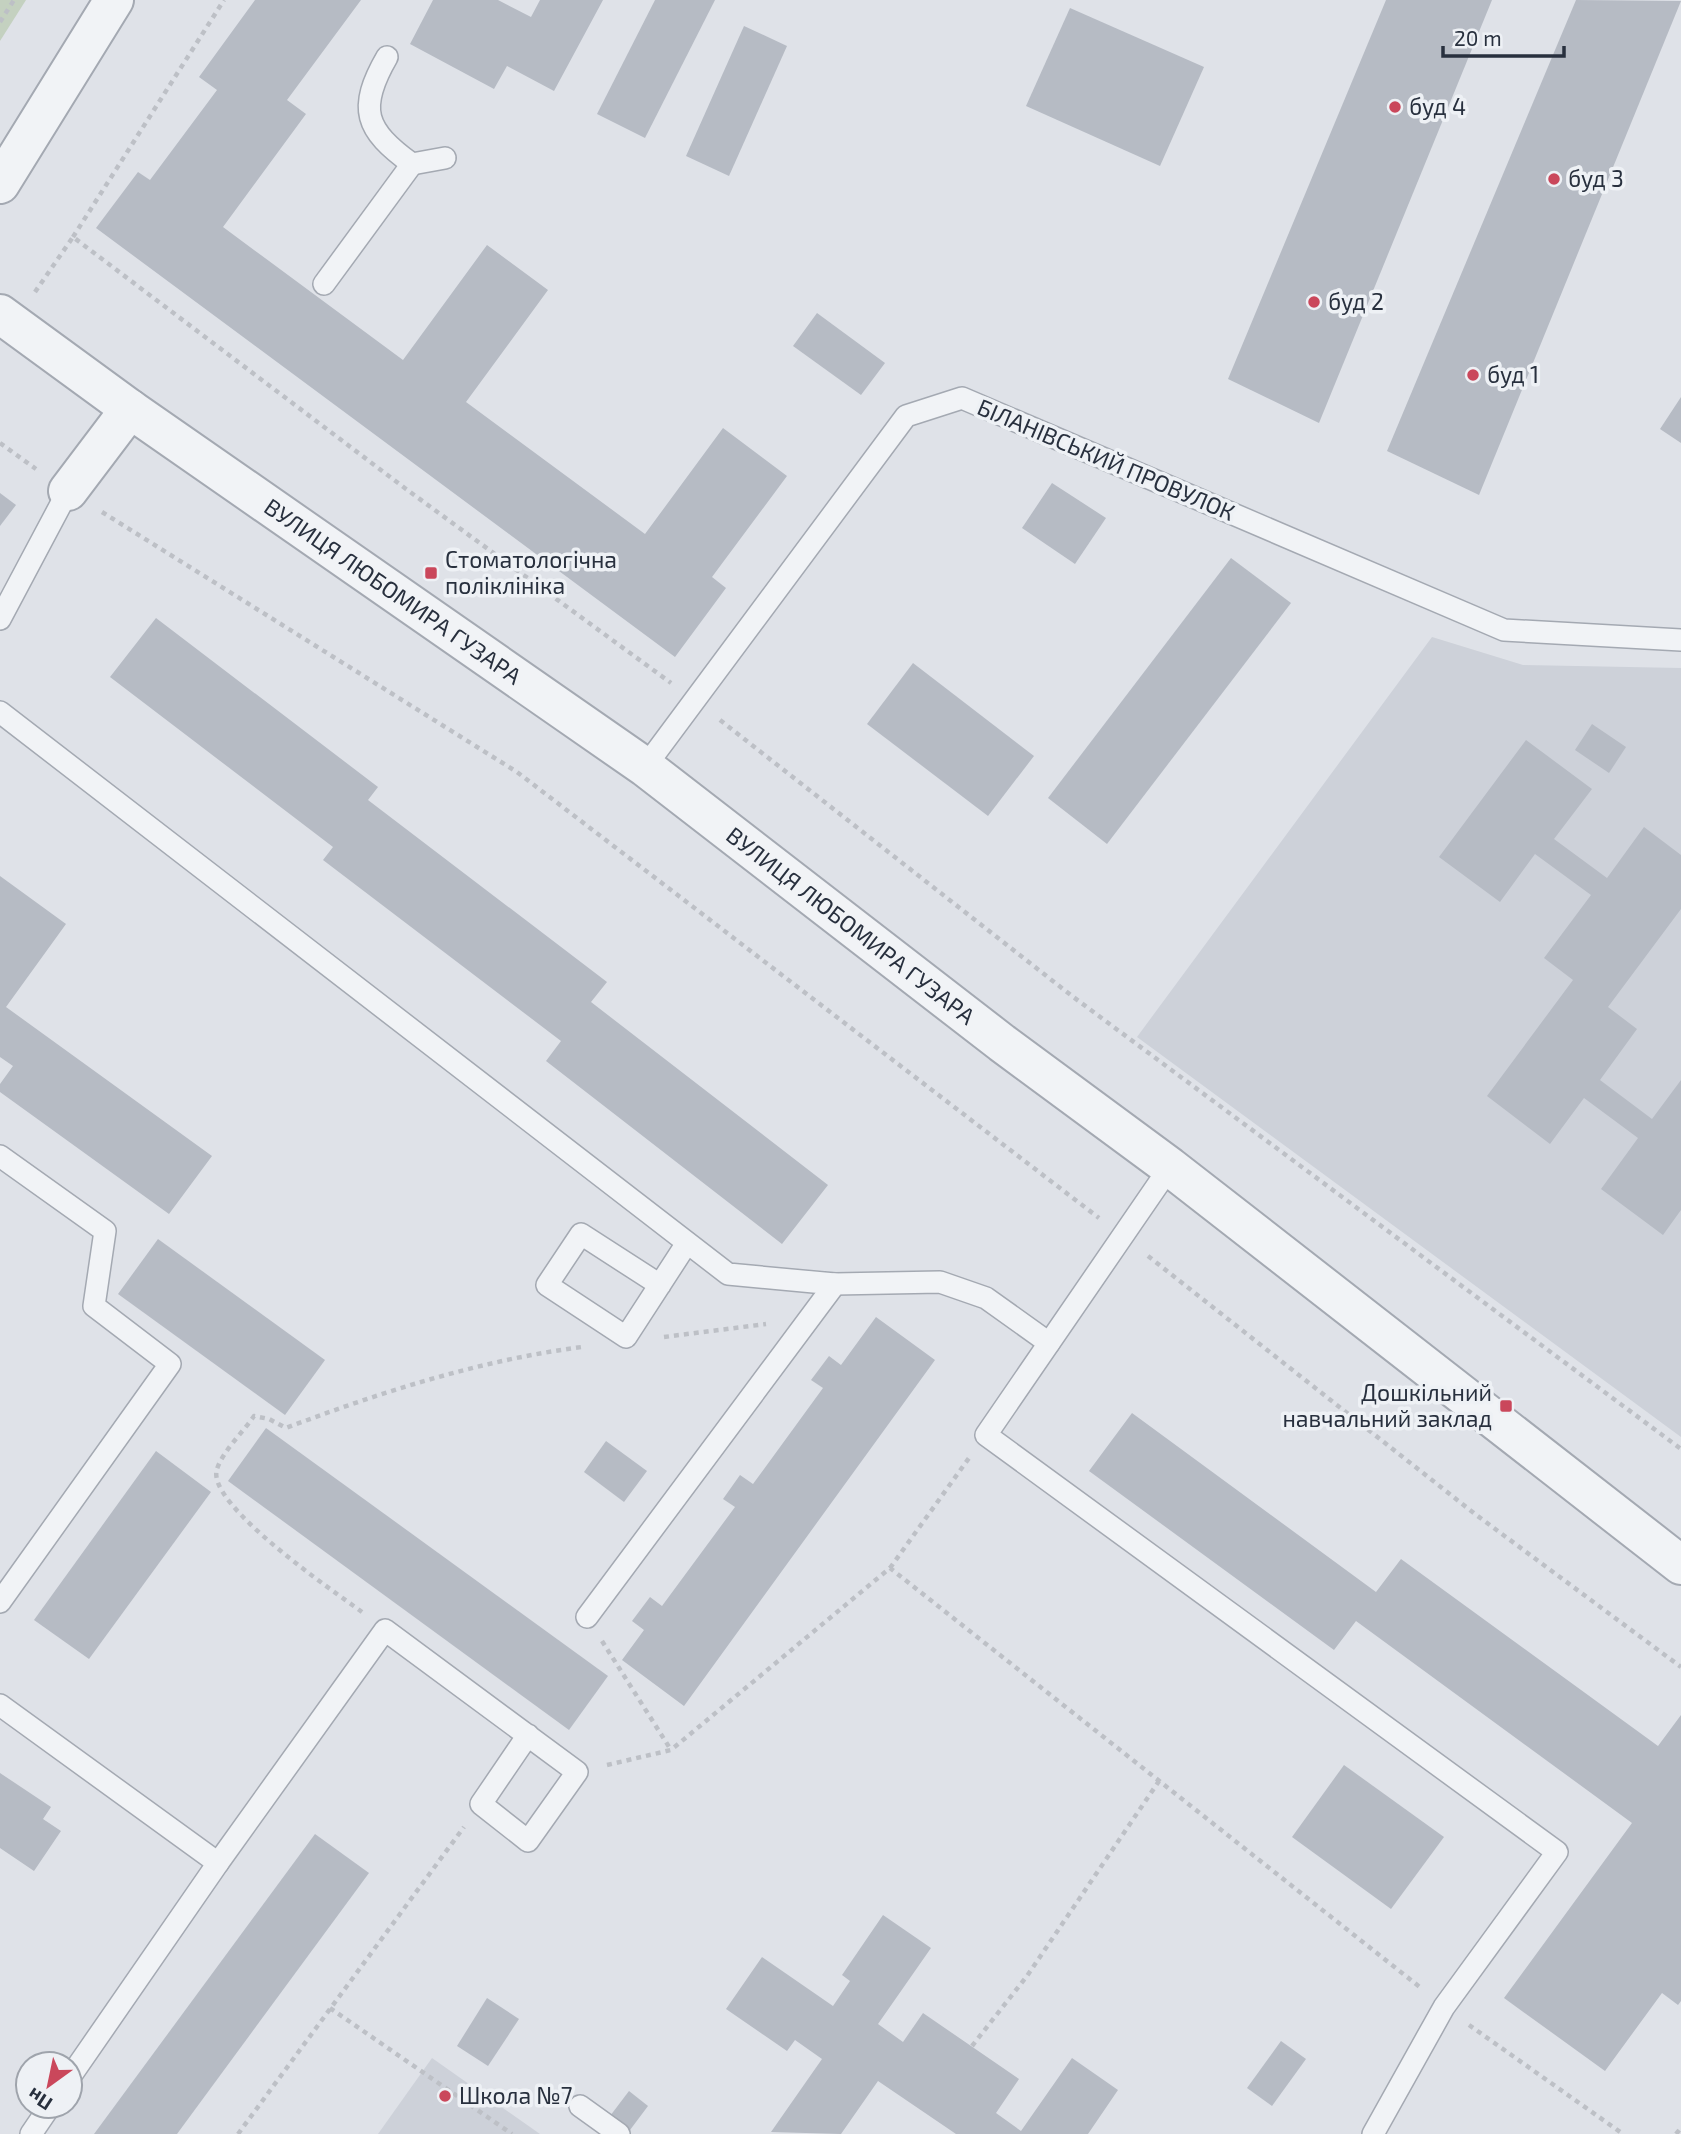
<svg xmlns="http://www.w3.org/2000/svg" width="1681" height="2134" font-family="'Exo 2',sans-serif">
<rect width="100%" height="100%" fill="#dfe2e8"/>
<g fill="#cdd1d9">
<polygon points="1432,637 1523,665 1681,668 1681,1437 1137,1037"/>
<polygon points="432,2058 540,2134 378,2134"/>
</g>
<polygon fill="#c4d1c0" points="0,0 26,0 0,41"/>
<g fill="#b6bbc4">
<polygon points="255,0 361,0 287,100 306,114 223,227 403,360 487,245 548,290 466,402 645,534 723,428 787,476 712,577 726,588 675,657 96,228 138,172 150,180 217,90 199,77"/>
<polygon points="433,0 498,0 531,17 540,0 603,0 554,91 507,66 494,89 410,44"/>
<polygon points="655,0 715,0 645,138 597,114"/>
<polygon points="1386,0 1492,0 1319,423 1228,379"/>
<polygon points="1576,0 1681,1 1479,495 1387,451"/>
<polygon points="1070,8 1204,67 1160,166 1026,106"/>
<polygon points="744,26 787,46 729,176 686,156"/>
<polygon points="817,313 885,363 861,395 793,346"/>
<polygon points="1681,397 1681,443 1660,429"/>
<polygon points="1052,483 1106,518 1075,564 1022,528"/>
<polygon points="0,493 16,505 0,526"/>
<polygon points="1231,558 1291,603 1107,844 1048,798"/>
<polygon points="156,618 378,787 368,800 607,982 591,1002 828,1185 782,1244 546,1061 561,1041 323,860 333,847 110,677"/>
<polygon points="913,663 1034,756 988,816 867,724"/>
<polygon points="1592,724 1626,747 1609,773 1575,750"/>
<polygon points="1526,740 1592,789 1554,839 1607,878 1644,827 1681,855 1681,909 1608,1007 1637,1029 1600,1080 1652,1119 1681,1080 1681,1210 1663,1235 1601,1189 1638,1138 1584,1098 1550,1144 1487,1096 1573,980 1544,958 1591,895 1535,854 1500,902 1439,857"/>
<polygon points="0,876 66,924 6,1007 212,1156 169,1214 0,1092 0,1084 13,1066 0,1057"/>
<polygon points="158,1239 325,1360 285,1415 118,1294"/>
<polygon points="876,1317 935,1360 684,1706 622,1660 644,1630 632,1621 650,1597 662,1606 735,1507 723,1499 740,1475 753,1484 823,1388 811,1380 829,1356 841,1365"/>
<polygon points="1132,1413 1376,1592 1401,1559 1658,1746 1681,1715 1681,2001 1678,2005 1662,1993 1605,2071 1504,1998 1632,1823 1356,1621 1334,1650 1089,1471"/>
<polygon points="266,1428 608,1676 569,1730 228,1481"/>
<polygon points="606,1441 647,1471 624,1502 584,1472"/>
<polygon points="156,1451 211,1492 89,1659 34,1620"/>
<polygon points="1344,1765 1444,1837 1391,1909 1292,1837"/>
<polygon points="0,1773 51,1807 43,1819 61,1831 34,1871 0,1848"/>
<polygon points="315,1834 369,1873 177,2134 94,2134"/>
<polygon points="883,1915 931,1948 878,2024 903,2042 923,2013 1019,2079 996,2113 1021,2131 1072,2058 1118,2090 1088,2134 956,2134 878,2081 841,2134 771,2132 822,2059 795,2040 787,2051 726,2009 762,1957 833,2006 850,1981 842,1975"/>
<polygon points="487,1998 519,2019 488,2066 457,2046"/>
<polygon points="1281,2041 1306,2059 1272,2106 1247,2088"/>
<polygon points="629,2091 648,2106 627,2134 607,2120"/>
</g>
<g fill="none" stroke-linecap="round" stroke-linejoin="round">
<g stroke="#a4a9b2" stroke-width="24">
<g id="lane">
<path d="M387 57C357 109 365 130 412 164L445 158"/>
<polyline points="324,284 412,164"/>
<polyline points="0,619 68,491"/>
<polyline points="0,712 728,1274 835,1284 940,1282 986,1298 1049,1343"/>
<polyline points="645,767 906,416 962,398 1504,630 1681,640"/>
<polyline points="0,1156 105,1231 94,1306 170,1364 0,1602"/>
<polyline points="1170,1167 986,1435 1557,1852 1444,2007 1373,2134"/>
<polyline points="660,1285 581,1234 547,1285 626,1337 687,1243"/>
<polyline points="587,1617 835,1284"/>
<polyline points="0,1705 218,1863 70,2077"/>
<polyline points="218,1863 385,1630 577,1772 528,1841 481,1804 528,1735"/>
<polyline points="580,2106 619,2134"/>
<polyline points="31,2134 50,2106"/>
</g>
</g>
<g stroke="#a4a9b2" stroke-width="42">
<g id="street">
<polyline points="0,184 114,0"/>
<path id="s1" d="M0 314 130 409 645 767 1002 1043 1170 1167 1681 1565"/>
<polyline points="68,491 130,409"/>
</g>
</g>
<g stroke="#bdc0c6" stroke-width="4.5" stroke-dasharray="5 5" stroke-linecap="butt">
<polyline points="0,22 14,0"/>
<polyline points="73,237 224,0"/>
<polyline points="35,292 73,237 406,489 671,683"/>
<polyline points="0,443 36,469"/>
<polyline points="102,512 517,772 1099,1218"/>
<polyline points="720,720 1072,996 1681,1449"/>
<polyline points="1148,1256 1475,1514 1681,1667"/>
<polyline points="664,1337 766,1324"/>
<polyline points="890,1568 969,1458"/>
<path d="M362 1612C335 1592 205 1504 217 1469 223 1451 243 1432 254 1416L269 1419 286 1428C381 1392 481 1360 582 1347"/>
<polyline points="602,1641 671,1750"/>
<polyline points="607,1765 671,1750 890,1568 1421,1988"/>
<polyline points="330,2008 512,2134"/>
<polyline points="1469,2025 1623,2134"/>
<polyline points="972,2046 1027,1976 1159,1781"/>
<polyline points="238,2134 464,1827"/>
<polyline points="1676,2134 1681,2128"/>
</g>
<use href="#lane" stroke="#f1f3f6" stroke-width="21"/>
<use href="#street" stroke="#f1f3f6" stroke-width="38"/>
</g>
<g fill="#ca475b" stroke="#eef1f5" stroke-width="2.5">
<circle cx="1395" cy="107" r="7"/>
<circle cx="1554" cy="179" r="7"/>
<circle cx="1314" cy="302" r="7"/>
<circle cx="1473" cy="375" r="7"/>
<rect x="424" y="566" width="14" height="14" rx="3.5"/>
<rect x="1499" y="1399" width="14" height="14" rx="3.5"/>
<circle cx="445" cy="2096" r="7"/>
</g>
<g text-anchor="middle" stroke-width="7" stroke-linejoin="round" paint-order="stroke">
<g font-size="23" fill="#28303e" stroke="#eef1f5" text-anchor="start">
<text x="1409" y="115">буд 4</text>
<text x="1568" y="187">буд 3</text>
<text x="1328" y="310">буд 2</text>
<text x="1487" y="383">буд 1</text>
<text x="445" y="568">Стоматологічна<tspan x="445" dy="26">поліклініка</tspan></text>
<text x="1492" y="1401" text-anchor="end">Дошкільний<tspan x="1492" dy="26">навчальний заклад</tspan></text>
<text x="459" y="2104">Школа №7</text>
</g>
<g font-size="23" fill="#28303e" stroke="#eef1f5">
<text transform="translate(1106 460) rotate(23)" y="8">БІЛАНІВСЬКИЙ ПРОВУЛОК</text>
<text dy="8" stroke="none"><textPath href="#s1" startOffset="481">ВУЛИЦЯ ЛЮБОМИРА ГУЗАРА</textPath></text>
<text dy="8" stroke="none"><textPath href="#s1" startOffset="1048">ВУЛИЦЯ ЛЮБОМИРА ГУЗАРА</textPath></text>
</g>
</g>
<g transform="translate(49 2085) rotate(213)"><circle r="33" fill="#eef1f5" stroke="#9fa4ac" stroke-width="2"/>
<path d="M0-5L12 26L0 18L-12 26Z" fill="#ca475b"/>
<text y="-10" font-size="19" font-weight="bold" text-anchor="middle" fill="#28303e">Пн</text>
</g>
<path d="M1443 46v10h121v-10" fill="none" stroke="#28303e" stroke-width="3.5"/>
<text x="1454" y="46" font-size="21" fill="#28303e" stroke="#eef1f5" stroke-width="5" paint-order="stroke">20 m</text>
</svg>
